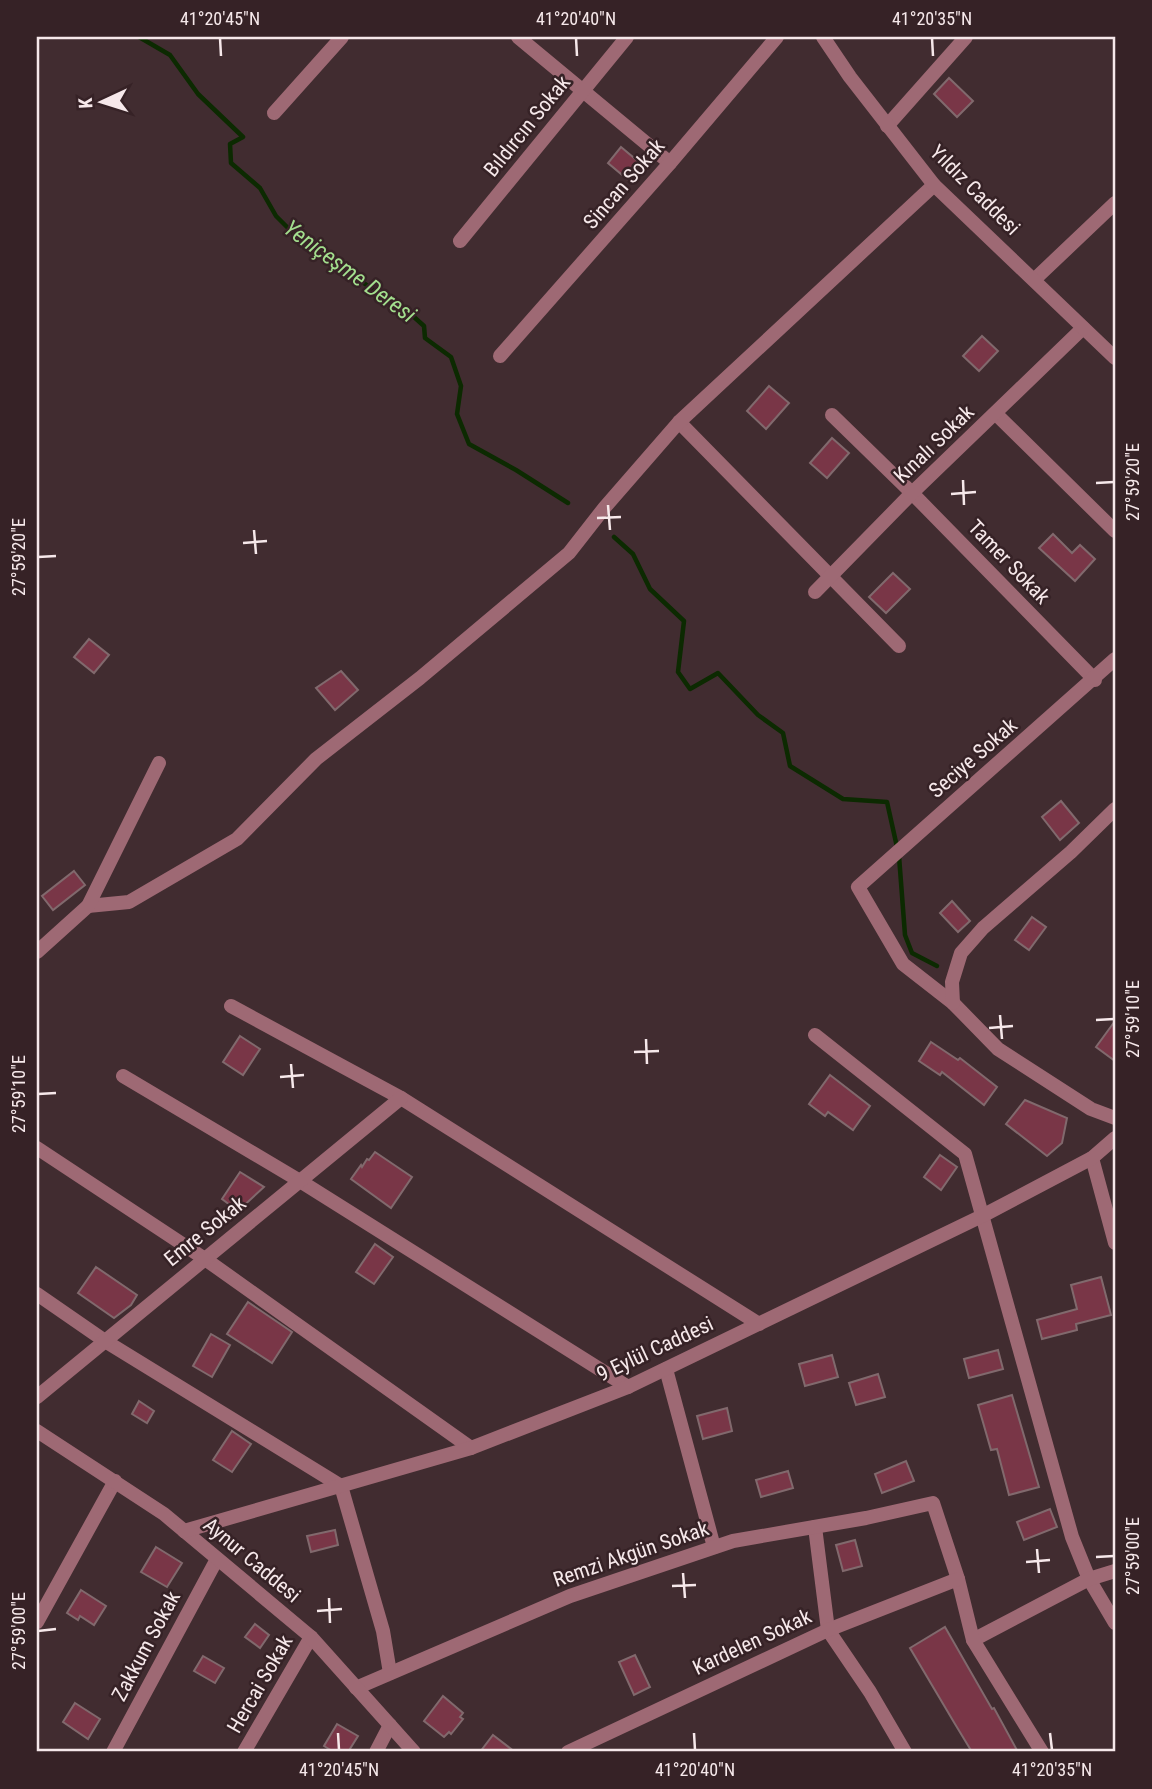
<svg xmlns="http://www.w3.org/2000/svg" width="1152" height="1789" font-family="'Roboto Condensed',sans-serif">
<rect width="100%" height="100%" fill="#412c30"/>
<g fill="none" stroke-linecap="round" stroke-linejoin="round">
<g stroke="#0c2a01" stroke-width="4.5">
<polyline points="139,37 170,55 198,94 243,137 230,144 231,163 260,188 276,216 300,240 414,317 424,326 425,338 451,357 461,386 457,414 469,444 516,470 568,503"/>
<polyline points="614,537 633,554 650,589 684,621 678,672 690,689 718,673 758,715 783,733 790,766 843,799 887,802 897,847"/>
<polyline points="899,856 905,935 912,953 937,966"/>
</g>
</g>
<g fill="#793647" stroke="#81696d" stroke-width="2">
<polygon points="949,78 973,101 957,117 934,94"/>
<polygon points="621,147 640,163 627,179 608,163"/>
<polygon points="982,336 998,351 979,371 963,356"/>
<polygon points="769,386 789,403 766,429 747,411"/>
<polygon points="832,438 849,453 827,478 810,463"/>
<polygon points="1053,534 1072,553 1080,545 1095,559 1075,581 1039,548"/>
<polygon points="893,573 910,589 886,613 869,597"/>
<polygon points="89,639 109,655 94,673 74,657"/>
<polygon points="341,671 358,690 335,710 316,688"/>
<polygon points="1061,801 1079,823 1060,840 1042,817"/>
<polygon points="74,871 85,885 53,910 42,896"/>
<polygon points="952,901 970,921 958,932 940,913"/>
<polygon points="1032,917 1046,927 1029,950 1015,940"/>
<polygon points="1115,1021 1115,1061 1096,1047"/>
<polygon points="240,1036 260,1049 243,1075 223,1062"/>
<polygon points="931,1042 958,1060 960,1058 997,1087 984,1105 942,1072 940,1075 919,1061"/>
<polygon points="830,1075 870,1106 853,1130 828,1112 825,1116 809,1104"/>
<polygon points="1025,1100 1067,1118 1062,1143 1047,1156 1006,1124"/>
<polygon points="375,1152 412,1177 391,1208 351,1179 361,1165 362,1167 367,1159 369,1160"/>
<polygon points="940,1155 957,1167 941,1190 924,1177"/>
<polygon points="240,1172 264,1187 238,1211 222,1199"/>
<polygon points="375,1244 393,1257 374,1284 356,1272"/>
<polygon points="96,1267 137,1295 131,1305 114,1318 78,1293"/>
<polygon points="1101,1277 1111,1315 1076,1324 1077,1330 1042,1339 1037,1320 1077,1309 1071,1285"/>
<polygon points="248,1302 292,1332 272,1363 227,1334"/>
<polygon points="211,1334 230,1345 212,1377 193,1366"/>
<polygon points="998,1350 1003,1369 969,1378 964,1359"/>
<polygon points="832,1355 838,1377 805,1386 799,1364"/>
<polygon points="878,1374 885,1397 856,1405 849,1383"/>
<polygon points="1012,1395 1039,1487 1009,1495 997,1449 991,1450 978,1405"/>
<polygon points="139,1401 154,1411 147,1423 132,1414"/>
<polygon points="727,1408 732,1431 703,1439 697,1416"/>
<polygon points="232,1431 251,1444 232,1472 213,1460"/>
<polygon points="906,1461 914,1481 882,1493 875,1474"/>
<polygon points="788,1471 793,1488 761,1497 756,1480"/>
<polygon points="1050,1509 1057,1527 1024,1540 1017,1522"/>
<polygon points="335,1530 338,1545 311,1552 307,1536"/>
<polygon points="855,1540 862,1566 843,1571 836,1545"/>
<polygon points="156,1547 182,1563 167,1587 141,1572"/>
<polygon points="81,1590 106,1606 94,1625 80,1616 78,1620 67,1613"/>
<polygon points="255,1624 269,1635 260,1648 245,1637"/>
<polygon points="945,1627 992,1709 994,1708 1018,1752 972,1752 955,1724 910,1648"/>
<polygon points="635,1655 650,1687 634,1695 619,1662"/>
<polygon points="203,1656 224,1668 215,1683 194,1671"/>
<polygon points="443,1696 463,1713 460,1717 463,1719 451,1734 449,1732 444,1737 424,1721"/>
<polygon points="75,1703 100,1719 88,1739 63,1722"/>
<polygon points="337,1724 358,1736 348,1752 334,1752 324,1746"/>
<polygon points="493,1735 515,1752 480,1752"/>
</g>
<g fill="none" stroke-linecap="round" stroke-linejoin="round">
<g stroke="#9e6974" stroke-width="14">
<polyline points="518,37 670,163"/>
<polyline points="274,113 342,37"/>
<polyline points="887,126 966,37"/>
<polyline points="460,241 627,37"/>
<polyline points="1035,279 1115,203"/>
<polyline points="500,356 670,163 777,37"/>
<polyline points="996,414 1115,531"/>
<polyline points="832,415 912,493 1095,680"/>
<polyline points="679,422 899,646"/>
<polyline points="815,592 912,493 1083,328"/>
<polyline points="1115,659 858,887 903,964 953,1003 998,1049 1091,1109 1115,1118"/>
<polyline points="88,906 129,902 237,839 316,759 420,678 569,553 605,507 679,422 934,185"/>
<polyline points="37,952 88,906 159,763"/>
<polyline points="953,1003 952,982 961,953 983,928 1071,852 1115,809"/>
<polyline points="231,1006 401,1098 759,1324"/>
<polyline points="815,1035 965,1154 1072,1537 1089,1579 1115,1623"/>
<polyline points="123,1076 300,1181 628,1387"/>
<polyline points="37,1148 205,1259 471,1448"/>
<polyline points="1092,1158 1115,1243"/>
<polyline points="37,1294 105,1341 341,1486 383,1631 390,1673"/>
<polyline points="666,1369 714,1547"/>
<polyline points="37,1397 401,1098"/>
<polyline points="815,1527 828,1630 870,1692 905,1752"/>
<polyline points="37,1622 115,1481"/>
<polyline points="973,1640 1089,1579 1115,1571"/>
<polyline points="356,1688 570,1596 733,1541 866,1518 933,1503 958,1579 973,1640 1042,1752"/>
<polyline points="113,1752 217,1559"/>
<polyline points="244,1752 311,1637"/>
<polyline points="376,1752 390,1725"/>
<polyline points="568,1752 828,1630 958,1579"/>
</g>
<g stroke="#9e6974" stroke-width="14">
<polyline points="823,37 850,77 934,185 1115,358"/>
<polyline points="37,1431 164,1514 311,1637 414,1752"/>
<polyline points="184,1531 471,1448 628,1387 984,1215 1092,1158 1115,1138"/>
</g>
</g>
<path fill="none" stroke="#f6e8ea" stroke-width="2.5" d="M220 38 221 56M576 38 577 56M932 38 933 56M963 480 964 505M1096 483 1114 482M951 494 976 492M608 505 610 530M597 518 621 517M254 530 256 554M243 543 267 541M38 557 56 556M1000 1015 1002 1039M1096 1020 1114 1019M989 1028 1013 1026M646 1039 647 1064M634 1052 659 1051M291 1064 293 1088M280 1077 304 1075M38 1094 56 1093M1037 1549 1039 1573M1096 1557 1114 1556M1026 1562 1050 1560M683 1573 685 1598M672 1586 696 1585M329 1598 330 1623M317 1611 342 1609M38 1631 56 1629M338 1733 339 1750M694 1733 695 1750M1050 1733 1052 1750"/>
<g text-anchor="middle" stroke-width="5" stroke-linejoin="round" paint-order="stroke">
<g font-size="21" fill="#f6e8ea" stroke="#362226">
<text transform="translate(527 126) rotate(-51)" y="7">Bıldırcın Sokak</text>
<text transform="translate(624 184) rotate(-49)" y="7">Sincan Sokak</text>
<text transform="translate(975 190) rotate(45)" y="7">Yıldız Caddesi</text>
<text transform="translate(934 444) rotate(-44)" y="7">Kınalı Sokak</text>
<text transform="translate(1009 562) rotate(46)" y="7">Tamer Sokak</text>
<text transform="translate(973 758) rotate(-41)" y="7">Seciye Sokak</text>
<text transform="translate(205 1231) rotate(-39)" y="7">Emre Sokak</text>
<text transform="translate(655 1349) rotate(-25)" y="7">9 Eylül Caddesi</text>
<text transform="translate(631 1554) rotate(-19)" y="7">Remzi Akgün Sokak</text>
<text transform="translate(252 1560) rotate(40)" y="7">Aynur Caddesi</text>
<text transform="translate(752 1642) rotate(-25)" y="7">Kardelen Sokak</text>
<text transform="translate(146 1646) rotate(-62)" y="7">Zakkum Sokak</text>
<text transform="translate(260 1684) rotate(-60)" y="7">Hercai Sokak</text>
</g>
<g font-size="23" font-style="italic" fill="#a3df8e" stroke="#362226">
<text transform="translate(350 271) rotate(36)" y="8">Yeniçeşme Deresi</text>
</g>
</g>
<rect width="1152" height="1789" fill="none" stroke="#362226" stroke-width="77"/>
<g transform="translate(102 102) rotate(266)" stroke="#362226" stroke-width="5" paint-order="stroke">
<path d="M0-5L12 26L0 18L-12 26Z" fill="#f6e8ea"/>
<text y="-10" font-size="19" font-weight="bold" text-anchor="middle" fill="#f6e8ea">K</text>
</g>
<rect x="38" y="38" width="1076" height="1712" fill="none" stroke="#f6e8ea" stroke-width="2.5"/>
<g font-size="18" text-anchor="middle" fill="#f6e8ea">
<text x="220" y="25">41°20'45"N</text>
<text x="576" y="25">41°20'40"N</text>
<text x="932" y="25">41°20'35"N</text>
<text transform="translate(1133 482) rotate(-90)" y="6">27°59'20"E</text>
<text transform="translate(19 557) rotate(-90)" y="6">27°59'20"E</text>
<text transform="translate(1133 1019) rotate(-90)" y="6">27°59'10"E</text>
<text transform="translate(19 1094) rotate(-90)" y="6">27°59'10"E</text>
<text transform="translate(1133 1556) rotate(-90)" y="6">27°59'00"E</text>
<text transform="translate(19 1631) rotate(-90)" y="6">27°59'00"E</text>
<text x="339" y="1776">41°20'45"N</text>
<text x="695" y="1776">41°20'40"N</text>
<text x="1052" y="1776">41°20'35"N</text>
</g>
</svg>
